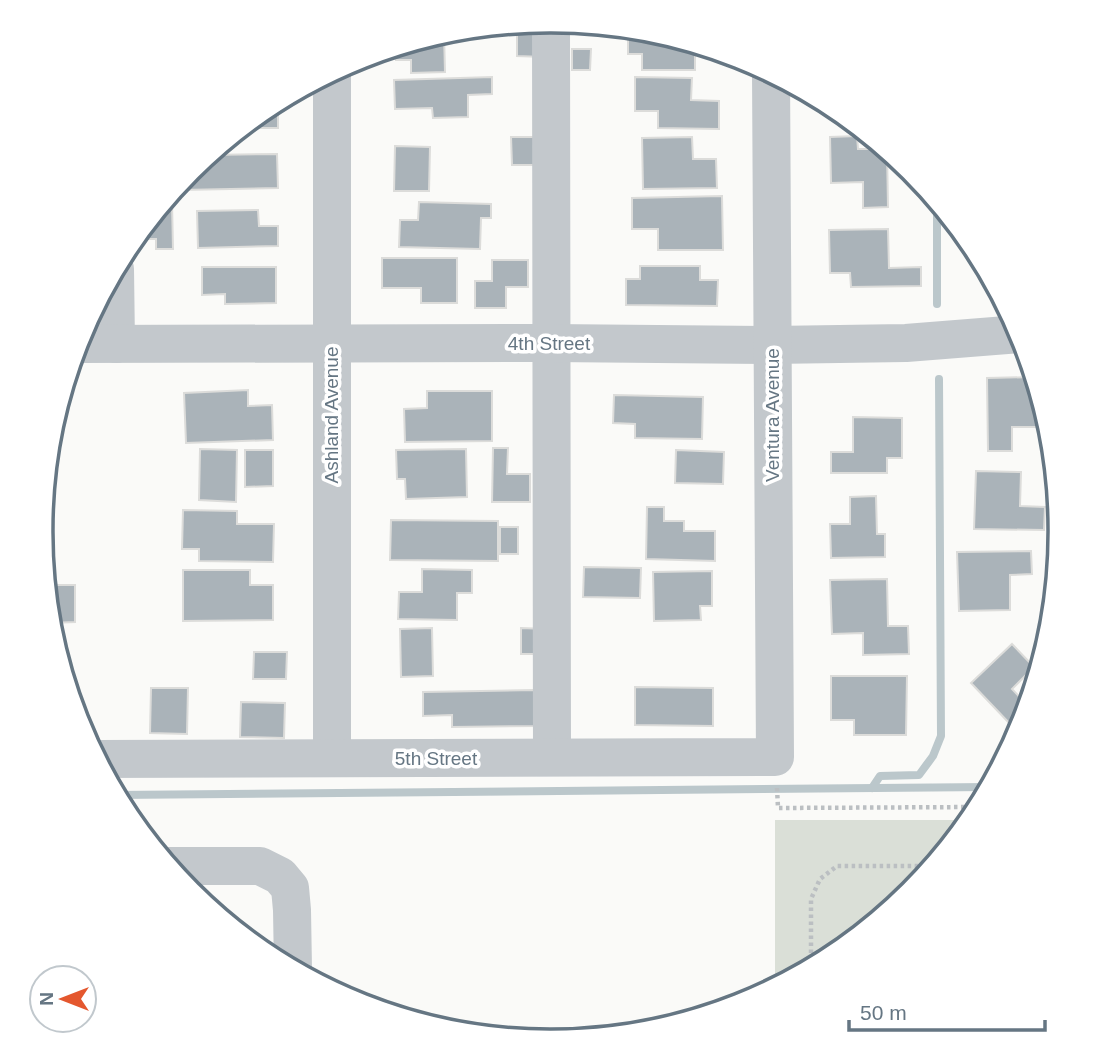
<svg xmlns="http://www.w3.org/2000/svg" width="1101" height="1062" font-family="Arial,sans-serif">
<rect width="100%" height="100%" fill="#fafaf8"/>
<polygon fill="#dadfd7" points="775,820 970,820 911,892 834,955 775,986"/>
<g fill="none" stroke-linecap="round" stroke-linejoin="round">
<g stroke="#bbc7cb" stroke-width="8">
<polyline points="937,202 937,304"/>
<polyline points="872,788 880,776 919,775 933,756 941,736 939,379"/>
<polyline points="116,795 989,787"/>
</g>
</g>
<g fill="#aab3b9" stroke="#dcdcda" stroke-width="2">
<polygon points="537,22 544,57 517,56 517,24"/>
<polygon points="628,29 650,31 695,45 695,70 642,70 642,54 628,54"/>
<polygon points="444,33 445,72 411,73 411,60 396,60 396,47"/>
<polygon points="572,49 591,49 590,70 572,70"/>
<polygon points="492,77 492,94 468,95 468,117 433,118 432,108 395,109 394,80"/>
<polygon points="635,77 692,78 691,100 719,101 719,129 658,128 658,111 635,111"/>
<polygon points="278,101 278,128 242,128 267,107"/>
<polygon points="857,136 858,149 885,149 887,151 888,207 863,208 863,182 831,183 830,137"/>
<polygon points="511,137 540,137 540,165 512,165"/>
<polygon points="692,137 693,159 716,159 717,188 643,189 642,138"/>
<polygon points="395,146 430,147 429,191 394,191"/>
<polygon points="277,154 278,188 181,190 181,181 208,155"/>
<polygon points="722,196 723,250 658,250 658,229 632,229 632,198"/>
<polygon points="164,202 172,202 173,249 156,249 156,239 143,239 143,228"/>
<polygon points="419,202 491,204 491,218 481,218 480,249 399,247 400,220 418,220"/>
<polygon points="258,210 259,226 278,226 278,246 198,248 197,211"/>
<polygon points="888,229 889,268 921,267 921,286 851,287 850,273 830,273 829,230"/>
<polygon points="382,258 457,258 457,303 421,303 421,288 382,288"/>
<polygon points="492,260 528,260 528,287 506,287 506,308 475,308 475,281 492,281"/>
<polygon points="640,266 700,266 700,280 718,280 717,306 626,305 626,279 640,279"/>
<polygon points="202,267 276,267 276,303 225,304 225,294 202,295"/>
<polygon points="1034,377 1043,405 1043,427 1012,427 1012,451 988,451 987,378"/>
<polygon points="248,390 248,406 272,405 273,440 186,443 184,393"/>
<polygon points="427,391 492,391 492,441 405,442 404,409 427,408"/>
<polygon points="614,395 703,397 702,439 635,438 635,424 613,423"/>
<polygon points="853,417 902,418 902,458 887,458 887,473 831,473 831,452 853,452"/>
<polygon points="493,448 508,448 507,474 530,474 530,502 492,502"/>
<polygon points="200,449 237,450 236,502 199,500"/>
<polygon points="466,449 467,497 406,499 405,479 397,479 396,450"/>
<polygon points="245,450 273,450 273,486 245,487"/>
<polygon points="676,450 724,452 723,484 675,483"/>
<polygon points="976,471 1021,472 1020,506 1045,507 1044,530 974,529"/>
<polygon points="876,496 877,534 885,534 885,557 831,558 830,524 850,524 850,497"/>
<polygon points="647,507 664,507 664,521 684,521 684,531 715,531 715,561 646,559"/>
<polygon points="183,510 237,511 237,524 274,524 273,562 199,561 199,549 182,549"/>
<polygon points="391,520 498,521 498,561 390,560"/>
<rect x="500" y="527" width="18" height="27"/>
<polygon points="1031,551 1032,574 1010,575 1010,610 959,611 957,552"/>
<polygon points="584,567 641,568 640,598 583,597"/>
<polygon points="422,569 472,570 472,593 457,593 457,620 398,619 399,592 422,592"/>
<polygon points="183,570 250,570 250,585 273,585 273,620 183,621"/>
<polygon points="712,571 712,606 700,606 701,620 654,621 653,572"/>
<polygon points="887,579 888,626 908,626 909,654 863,655 863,633 832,634 830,580"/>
<polygon points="46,585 75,585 75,622 50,623"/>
<polygon points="432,628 433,676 401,677 400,629"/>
<polygon points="521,628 546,629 546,654 521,654"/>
<polygon points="1012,644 1034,667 1012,689 1028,706 1026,713 1012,726 971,683"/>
<polygon points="254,652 287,652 286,679 253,679"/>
<polygon points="831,676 907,676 906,735 854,735 854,720 831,720"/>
<polygon points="635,687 713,688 713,726 635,725"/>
<polygon points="151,688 188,688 187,734 150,733"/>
<polygon points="534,690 535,726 452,727 452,715 423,716 423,692"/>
<polygon points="241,702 285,703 284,738 240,737"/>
</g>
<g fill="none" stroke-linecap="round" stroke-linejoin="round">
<g stroke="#bbbfc2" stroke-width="4.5" stroke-dasharray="3.5 3.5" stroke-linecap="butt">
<polyline points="777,788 778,808 978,807"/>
<polyline points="811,967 811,899 820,879 837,866 932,866"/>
</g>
<g stroke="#c3c8cc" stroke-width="38">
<polyline points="551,21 552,757"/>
<polyline points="115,269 116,344"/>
<polyline points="77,344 551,343 772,345 906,343 1020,334"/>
<polyline points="332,758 332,73"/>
<polyline points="97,759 775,757 771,73"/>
<polyline points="169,866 260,866 280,876 290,888 292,910 293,969"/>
</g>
</g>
<g text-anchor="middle" stroke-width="7" stroke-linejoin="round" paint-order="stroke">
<g font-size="19" fill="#657683" stroke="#fff">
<text x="549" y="350">4th Street</text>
<text transform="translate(331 415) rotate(-90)" y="7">Ashland Avenue</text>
<text transform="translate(772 415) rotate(-90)" y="7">Ventura Avenue</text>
<text x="436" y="765">5th Street</text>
</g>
</g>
<path d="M0 0H1101V1062H0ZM550 33H551A497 497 0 0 1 1048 530V532A497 497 0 0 1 551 1029H550A497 497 0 0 1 53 532V530A497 497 0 0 1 550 33Z" fill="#fff" fill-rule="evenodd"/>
<path fill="none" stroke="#657683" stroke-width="3.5" d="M550 33H551A497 497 0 0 1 1048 530V532A497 497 0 0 1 551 1029H550A497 497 0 0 1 53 532V530A497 497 0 0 1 550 33Z"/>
<g transform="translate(63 999) rotate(270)"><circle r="33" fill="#ffffff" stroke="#c1c8cd" stroke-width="2"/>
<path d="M0-5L12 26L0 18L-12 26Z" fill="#e4572e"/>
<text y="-10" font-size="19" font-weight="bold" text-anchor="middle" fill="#657683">N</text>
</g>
<path d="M849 1020v10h196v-10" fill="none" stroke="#657683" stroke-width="3.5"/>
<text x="860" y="1020" font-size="21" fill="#657683" stroke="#ffffff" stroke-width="5" paint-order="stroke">50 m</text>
</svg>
